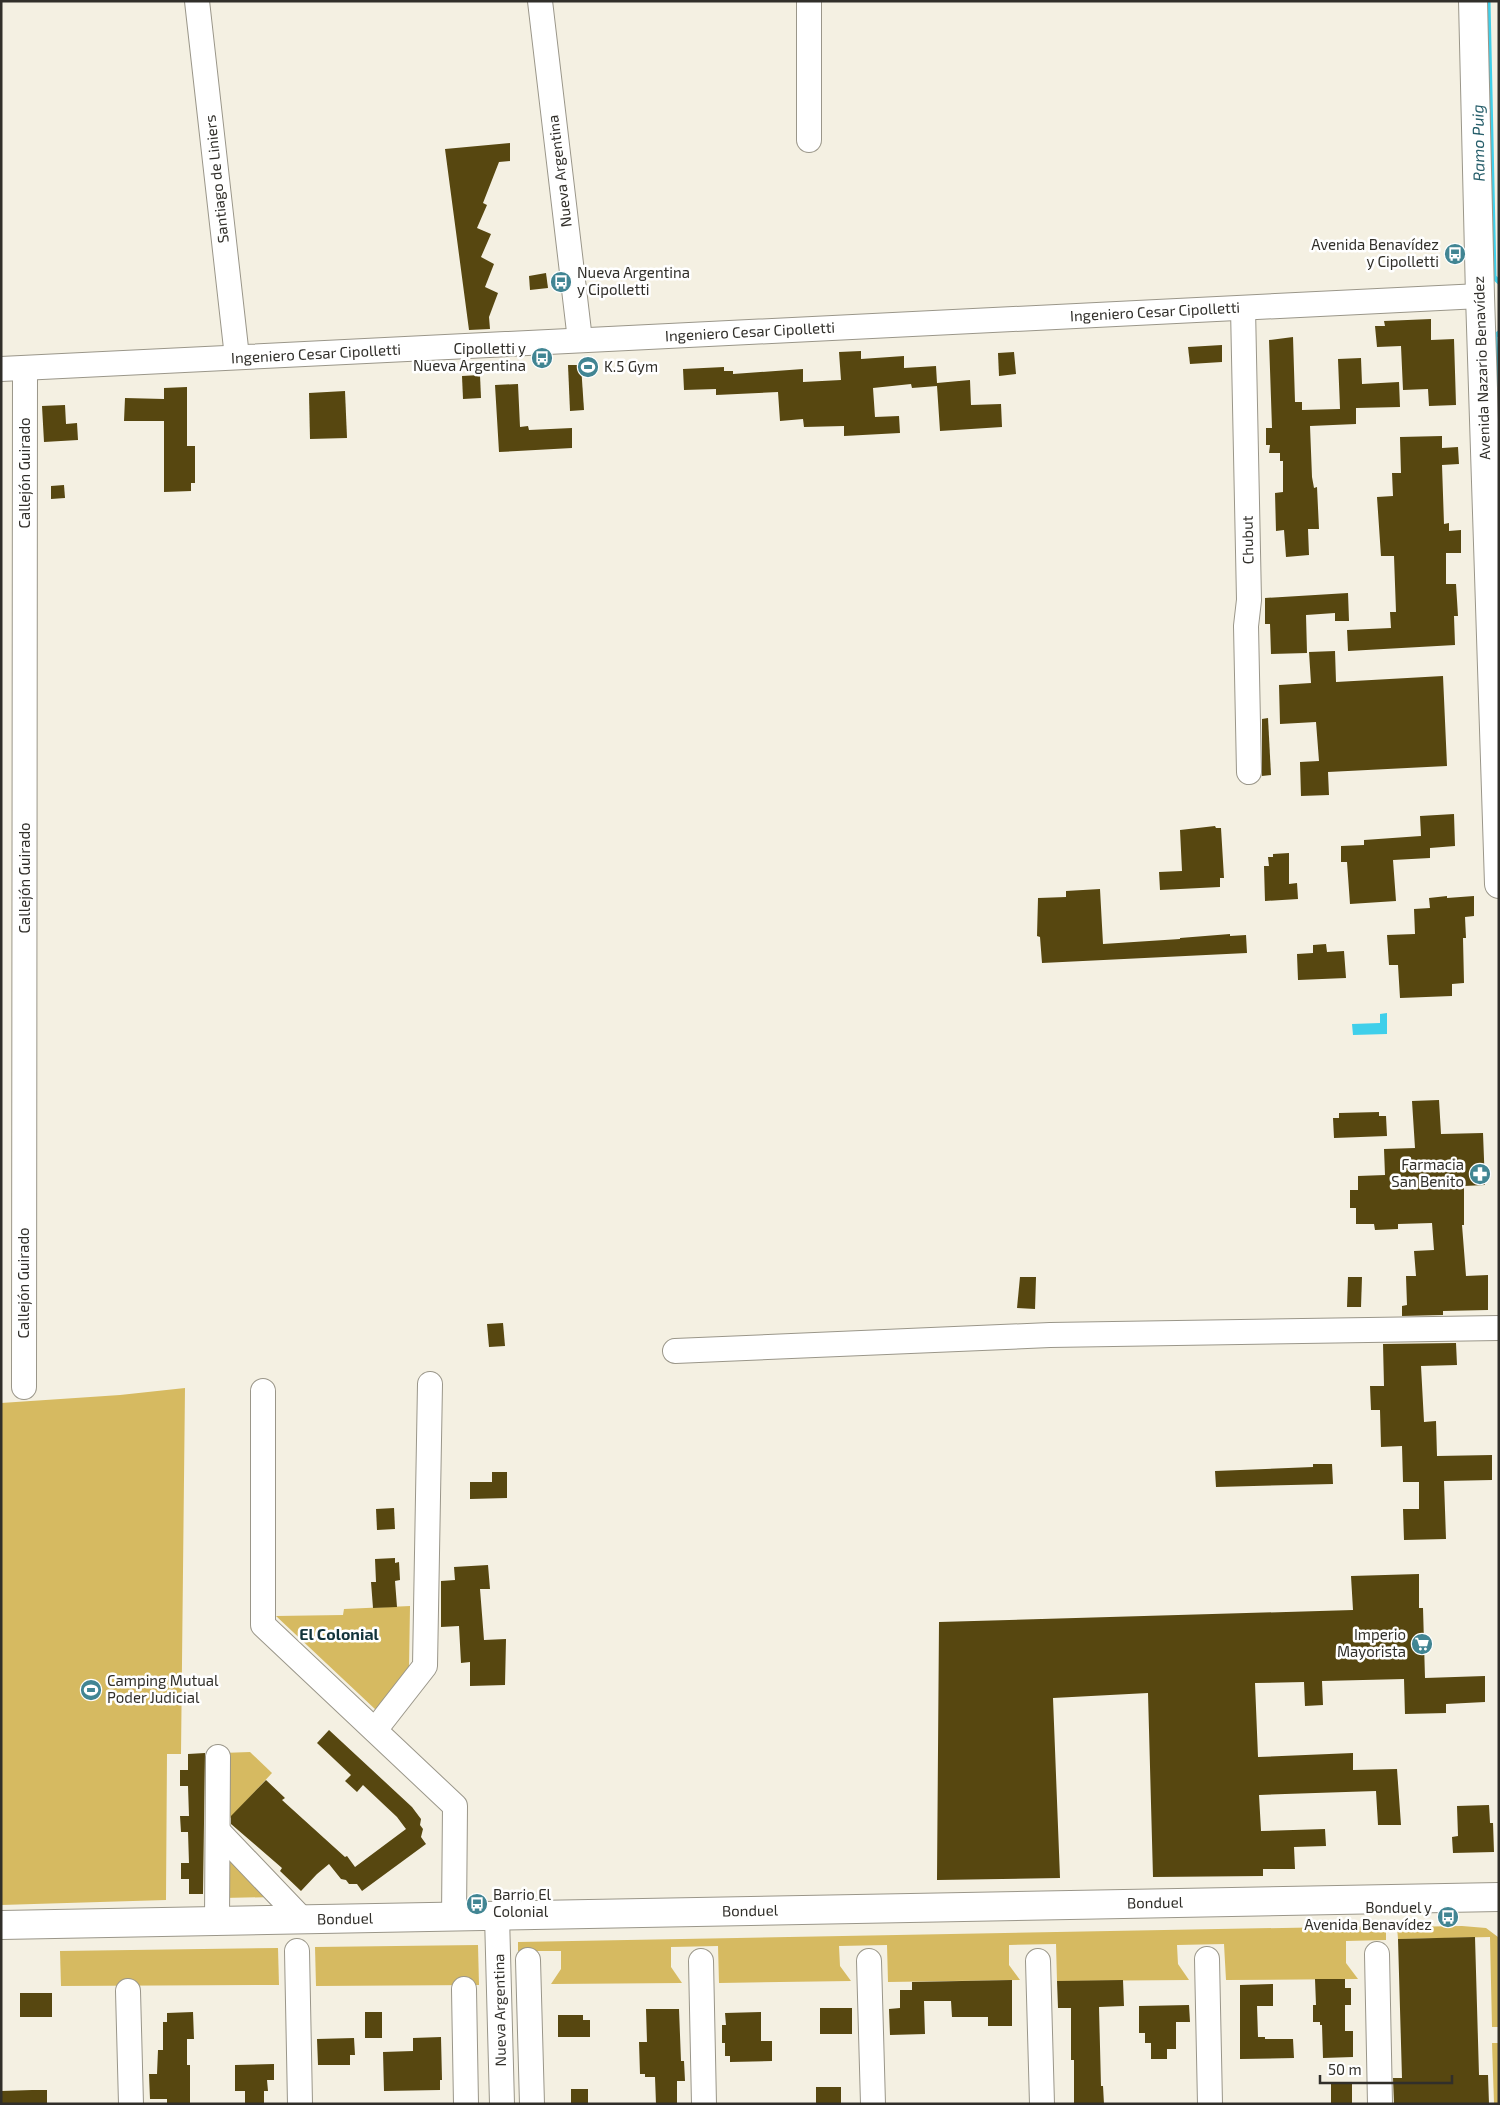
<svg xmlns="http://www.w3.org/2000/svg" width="1500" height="2105" font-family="'Exo 2',sans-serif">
<rect width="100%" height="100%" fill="#f4f0e2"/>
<g fill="#d6ba61">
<polygon points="185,1388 181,1754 167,1754 166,1900 1,1905 1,1403 120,1395"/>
<polygon points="410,1606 409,1668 376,1710 276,1616 343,1615 344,1609"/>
<polygon points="250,1752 272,1773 222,1827 222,1753"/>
<polygon points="223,1843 274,1897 223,1898"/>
<polygon points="1386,1926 1386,1940 1346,1941 1346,1963 1358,1979 1226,1980 1224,1944 1177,1945 1178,1964 1189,1980 1057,1981 1056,1944 1009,1945 1009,1965 1020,1980 888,1982 887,1945 839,1946 840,1966 851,1981 719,1983 718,1946 671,1947 671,1967 682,1983 551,1984 561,1969 561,1951 518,1951 518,1942"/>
<polygon points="1462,1926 1486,1928 1498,1937 1499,2027 1492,2027 1490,1937 1398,1939 1397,1927"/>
<polygon points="478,1945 479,1985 316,1986 315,1947"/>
<polygon points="278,1948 279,1985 61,1986 60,1951"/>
<polygon points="1492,2043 1499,2043 1499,2103 1494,2103"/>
</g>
<polygon fill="#3fcfea" points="1387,1013 1387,1034 1353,1035 1352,1024 1380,1023 1380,1014"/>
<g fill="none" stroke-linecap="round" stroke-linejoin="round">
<g stroke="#3fcfea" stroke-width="5">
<polyline points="1488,1 1494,277 1499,282"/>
<polyline points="1497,385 1495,336 1499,333"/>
</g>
</g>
<g fill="#574710">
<polygon points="510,143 510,161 499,162 483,203 487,205 477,228 491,234 481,257 494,264 485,287 498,293 489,317 490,329 469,330 445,149"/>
<polygon points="546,273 548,288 530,290 529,276"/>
<polygon points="1431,319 1431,340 1454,339 1456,405 1429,406 1428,389 1403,390 1401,346 1377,347 1375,326 1385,326 1384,321"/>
<polygon points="1293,337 1295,402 1302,402 1302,410 1340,409 1338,359 1361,358 1362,384 1399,382 1400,407 1356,408 1356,424 1310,426 1312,477 1314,488 1317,487 1319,529 1308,529 1309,555 1286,557 1284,530 1276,531 1275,493 1283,492 1283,461 1280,461 1280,453 1269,453 1270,445 1266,445 1266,428 1272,428 1269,340"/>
<polygon points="1222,345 1222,362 1190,364 1188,347"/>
<polygon points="861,351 861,359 904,356 904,368 936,366 937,383 970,380 971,405 1001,404 1002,427 940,431 937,386 912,388 911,384 873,388 875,417 899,416 900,433 844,436 844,426 804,427 803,419 780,421 778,392 716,395 716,389 684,390 683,369 724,367 724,371 733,371 733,374 803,369 803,382 841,380 839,352"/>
<polygon points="1014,352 1016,374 999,376 998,353"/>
<polygon points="568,365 581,365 584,410 570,411"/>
<polygon points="480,375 481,398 463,399 462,376"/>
<polygon points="518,384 520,427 528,426 529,430 572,428 572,448 499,452 495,385"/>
<polygon points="187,387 187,446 195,446 195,483 191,483 191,491 164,492 164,421 124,421 125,398 164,399 164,388"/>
<polygon points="345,391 347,438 310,439 309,393"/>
<polygon points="65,405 66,424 77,423 78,440 44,442 42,406"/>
<polygon points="1442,436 1442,448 1458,447 1459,464 1442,465 1444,524 1449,523 1449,531 1461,530 1461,553 1446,553 1446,584 1456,584 1458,616 1454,616 1455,645 1348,651 1347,630 1391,628 1390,612 1396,612 1394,556 1381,556 1377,497 1393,496 1392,473 1401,473 1400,437"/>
<polygon points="64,485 65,498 51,499 51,486"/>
<polygon points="1348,593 1349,621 1335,621 1335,613 1306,615 1307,653 1271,654 1270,624 1265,624 1265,598"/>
<polygon points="1335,651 1336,682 1443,676 1447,766 1328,772 1329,795 1301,796 1300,762 1319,761 1316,722 1280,724 1279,685 1311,683 1309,652"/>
<polygon points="1268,718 1271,775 1262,776 1262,719"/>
<polygon points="1454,814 1455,846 1430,848 1430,858 1393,860 1396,901 1350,904 1347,862 1341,862 1341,846 1364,845 1364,840 1421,836 1420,816"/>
<polygon points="1215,826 1216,828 1221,828 1224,878 1220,878 1220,887 1160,890 1159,872 1182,871 1180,830"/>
<polygon points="1289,853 1289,884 1297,883 1298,899 1265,901 1264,866 1269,866 1268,857 1273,857 1273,854"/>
<polygon points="1100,889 1103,944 1180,939 1180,938 1230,934 1230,936 1246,935 1247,953 1042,963 1040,937 1037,936 1038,898 1066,897 1066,891"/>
<polygon points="1447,896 1447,898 1474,896 1474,916 1465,917 1466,938 1463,938 1464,983 1452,984 1452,996 1400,998 1398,965 1389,965 1387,935 1415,934 1414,909 1430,908 1429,898"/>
<polygon points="1326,944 1327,952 1344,951 1346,978 1298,980 1297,954 1313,953 1313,945"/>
<polygon points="1439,1100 1441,1134 1483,1133 1485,1185 1464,1186 1464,1225 1462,1225 1466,1276 1488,1275 1488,1310 1443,1311 1443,1315 1402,1316 1402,1306 1407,1305 1406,1276 1416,1276 1414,1251 1434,1250 1432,1223 1398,1224 1398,1229 1375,1230 1374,1224 1356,1224 1356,1208 1350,1208 1350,1190 1358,1190 1358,1176 1385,1175 1384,1149 1415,1148 1412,1101"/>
<polygon points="1379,1112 1379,1116 1386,1116 1387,1136 1334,1138 1333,1118 1339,1118 1339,1113"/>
<polygon points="1020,1277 1036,1277 1035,1309 1017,1308"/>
<polygon points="1348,1277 1362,1277 1361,1307 1347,1307"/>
<polygon points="503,1323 505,1346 489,1347 487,1324"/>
<polygon points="1456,1343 1457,1365 1421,1366 1424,1422 1436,1421 1437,1456 1492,1455 1492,1480 1444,1481 1446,1539 1404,1540 1403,1509 1419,1509 1419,1482 1403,1482 1402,1446 1381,1447 1380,1410 1371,1410 1370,1386 1384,1386 1383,1344"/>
<polygon points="1313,1464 1332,1464 1333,1484 1216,1487 1215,1471 1313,1467"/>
<polygon points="492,1472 507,1472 507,1498 470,1499 470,1482 492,1482"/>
<polygon points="394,1508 395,1529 377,1530 376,1509"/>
<polygon points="395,1558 395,1563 399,1562 400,1580 395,1581 397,1607 373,1608 371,1582 376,1582 375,1559"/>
<polygon points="488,1565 490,1589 480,1589 484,1640 506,1639 505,1685 470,1686 470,1662 461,1663 459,1626 441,1627 441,1581 455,1580 454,1567"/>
<polygon points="1419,1574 1419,1608 1423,1608 1425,1678 1485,1676 1485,1702 1446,1704 1446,1713 1405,1714 1404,1679 1322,1681 1323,1705 1305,1706 1304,1682 1255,1683 1258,1757 1353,1753 1353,1770 1397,1769 1401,1825 1378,1825 1376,1791 1259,1795 1261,1831 1325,1829 1326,1846 1294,1847 1295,1869 1263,1869 1263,1876 1153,1877 1148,1693 1053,1698 1060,1878 937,1880 939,1622 1353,1610 1351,1576"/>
<polygon points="329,1730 412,1807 421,1819 420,1825 423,1829 421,1837 426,1844 362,1891 357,1884 349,1884 346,1880 341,1879 329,1864 317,1874 301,1891 280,1871 282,1868 231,1824 231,1816 266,1780 285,1798 282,1800 345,1857 347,1856 355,1867 406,1829 397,1817 363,1785 357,1792 345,1781 351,1775 317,1743"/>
<polygon points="205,1753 203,1894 189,1894 189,1879 181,1879 181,1863 189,1863 188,1832 181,1832 180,1816 189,1816 188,1786 180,1786 180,1770 188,1770 188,1754"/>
<polygon points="1489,1805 1490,1823 1493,1823 1494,1852 1453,1853 1452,1837 1458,1836 1457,1806"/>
<polygon points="1475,1937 1479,2075 1488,2075 1489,2104 1394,2104 1393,2078 1402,2078 1398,1939"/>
<polygon points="1315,1979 1345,1979 1345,1988 1351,1988 1351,2005 1345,2005 1345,2031 1353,2031 1353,2057 1323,2058 1322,2025 1320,2025 1320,2022 1313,2022 1313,2005 1316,2005"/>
<polygon points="1012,1980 1012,2026 988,2026 988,2017 952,2017 951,2001 924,2001 925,2034 890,2035 889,2009 900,2008 900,1990 912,1990 912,1982"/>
<polygon points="1123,1980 1124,2006 1099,2007 1101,2086 1103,2086 1104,2104 1074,2104 1074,2060 1071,2060 1071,2008 1058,2008 1057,1981"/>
<polygon points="1273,1984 1273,2006 1257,2006 1258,2037 1265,2037 1265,2039 1293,2039 1294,2058 1240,2059 1240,1985"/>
<rect x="20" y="1993" width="32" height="24"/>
<polygon points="1189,2005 1190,2022 1176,2022 1176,2049 1167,2049 1167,2059 1151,2059 1151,2043 1145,2043 1145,2033 1139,2033 1139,2006"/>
<rect x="820" y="2008" width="32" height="26"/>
<polygon points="646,2009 679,2009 681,2061 684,2061 685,2081 677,2081 677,2104 656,2104 655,2077 645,2077 645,2074 640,2074 639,2042 647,2042"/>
<polygon points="193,2012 194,2039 187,2039 187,2065 190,2065 190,2104 167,2104 167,2099 150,2099 149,2074 157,2074 158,2050 163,2050 163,2022 167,2022 167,2013"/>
<rect x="365" y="2012" width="17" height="26"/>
<polygon points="761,2012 761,2041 772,2041 772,2061 730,2062 730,2056 725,2056 725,2043 722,2043 722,2025 726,2025 725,2013"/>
<polygon points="558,2015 583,2015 583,2020 590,2020 590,2037 558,2037"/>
<polygon points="441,2037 442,2080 440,2080 440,2090 384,2091 383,2052 413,2051 413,2038"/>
<polygon points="354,2038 355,2055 350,2055 350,2065 318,2065 317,2039"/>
<polygon points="274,2064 274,2080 267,2080 268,2091 264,2091 264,2104 245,2104 245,2091 235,2091 235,2065"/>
<rect x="1331" y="2084" width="21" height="20"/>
<rect x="816" y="2087" width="25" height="17"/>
<rect x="571" y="2089" width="17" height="15"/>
<polygon points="32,2090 47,2090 47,2104 1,2104 1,2091"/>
</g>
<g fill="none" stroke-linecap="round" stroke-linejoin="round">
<g stroke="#9a9689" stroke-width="26">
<g id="minor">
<polyline points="197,1 237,357"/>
<polyline points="540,1 580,340"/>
<polyline points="809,1 809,140"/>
<polyline points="1243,308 1249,600 1246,626 1249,772"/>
<polyline points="1,369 1480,296"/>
<polyline points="675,1351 1050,1335 1499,1328"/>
<polyline points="24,1387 25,368"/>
<polyline points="263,1391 263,1625 455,1806 454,1917"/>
<polyline points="375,1730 425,1666 430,1384"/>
<polyline points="218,1831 303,1920"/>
<polyline points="497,1916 502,2104"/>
<polyline points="217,1921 218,1757"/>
<polyline points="297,1951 300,2104"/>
<polyline points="1377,1954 1380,2104"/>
<polyline points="1207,1959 1210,2104"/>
<polyline points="528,1960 532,2104"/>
<polyline points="701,1961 704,2104"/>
<polyline points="869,1961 873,2104"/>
<polyline points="1038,1961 1042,2104"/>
<polyline points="464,1989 466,2104"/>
<polyline points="128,1991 131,2104"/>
</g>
</g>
<g stroke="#9a9689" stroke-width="30">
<g id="major">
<polyline points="1473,1 1480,296 1499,884"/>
<polyline points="1,1925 1499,1897"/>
</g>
</g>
<use href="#minor" stroke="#fff" stroke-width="24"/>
<use href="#major" stroke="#fff" stroke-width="28"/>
</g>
<defs>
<g id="bus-disc" transform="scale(1.125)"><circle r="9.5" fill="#418593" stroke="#fff"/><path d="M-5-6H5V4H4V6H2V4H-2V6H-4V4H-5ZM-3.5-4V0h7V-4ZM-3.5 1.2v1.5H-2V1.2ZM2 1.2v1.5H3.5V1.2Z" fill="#fff"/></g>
<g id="stadium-disc" transform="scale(1.125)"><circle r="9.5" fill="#418593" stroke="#fff"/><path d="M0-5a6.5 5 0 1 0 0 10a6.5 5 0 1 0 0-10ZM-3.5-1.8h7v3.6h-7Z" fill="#fff"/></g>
<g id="pharmacy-disc" transform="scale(1.125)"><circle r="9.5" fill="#418593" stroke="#fff"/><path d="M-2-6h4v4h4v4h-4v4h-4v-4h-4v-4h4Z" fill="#fff"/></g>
<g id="supermarket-disc" transform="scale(1.125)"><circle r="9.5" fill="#418593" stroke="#fff"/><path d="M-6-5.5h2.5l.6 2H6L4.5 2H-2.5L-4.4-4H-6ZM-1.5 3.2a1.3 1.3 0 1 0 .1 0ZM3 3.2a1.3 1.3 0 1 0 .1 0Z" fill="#fff"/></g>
</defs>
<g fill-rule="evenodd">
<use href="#bus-disc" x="1455" y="254"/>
<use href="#bus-disc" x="561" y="282"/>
<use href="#bus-disc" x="542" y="358"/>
<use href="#stadium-disc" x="588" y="367"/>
<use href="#pharmacy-disc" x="1480" y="1174"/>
<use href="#supermarket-disc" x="1422" y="1644"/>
<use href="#stadium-disc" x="91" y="1690"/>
<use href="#bus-disc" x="477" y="1904"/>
<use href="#bus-disc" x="1448" y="1917"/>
</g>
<g text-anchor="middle" stroke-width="5" stroke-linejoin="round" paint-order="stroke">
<g font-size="15" fill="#312f2a" stroke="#fff">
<text transform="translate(560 171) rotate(-97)" y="5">Nueva Argentina</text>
<text transform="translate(217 179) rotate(-96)" y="5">Santiago de Liniers</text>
<text transform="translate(1155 312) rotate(-3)" y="5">Ingeniero Cesar Cipolletti</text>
<text transform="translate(750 332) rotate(-3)" y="5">Ingeniero Cesar Cipolletti</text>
<text transform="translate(316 354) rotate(-3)" y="5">Ingeniero Cesar Cipolletti</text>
<text transform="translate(1482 368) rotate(-92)" y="5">Avenida Nazario Benavídez</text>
<text transform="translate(25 473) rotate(-90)" y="5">Callejón Guirado</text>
<text transform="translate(1248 540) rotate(-91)" y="5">Chubut</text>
<text transform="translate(25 878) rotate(-90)" y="5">Callejón Guirado</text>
<text transform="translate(24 1283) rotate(-90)" y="5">Callejón Guirado</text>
<text transform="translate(1155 1903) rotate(-1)" y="5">Bonduel</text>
<text transform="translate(750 1911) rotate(-1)" y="5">Bonduel</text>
<text transform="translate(345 1919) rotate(-1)" y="5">Bonduel</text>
<text transform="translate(500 2010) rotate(-91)" y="5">Nueva Argentina</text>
</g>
<g font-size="15" fill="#312f2a" stroke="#fff" text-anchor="end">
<text x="1439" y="250">Avenida Benavídez<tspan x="1439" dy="17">y Cipolletti</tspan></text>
<text x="577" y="278" text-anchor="start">Nueva Argentina<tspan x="577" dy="17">y Cipolletti</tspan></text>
<text x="526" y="354">Cipolletti y<tspan x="526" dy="17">Nueva Argentina</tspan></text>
<text x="604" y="372" text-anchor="start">K.5 Gym</text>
<text x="1464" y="1170">Farmacia<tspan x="1464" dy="17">San Benito</tspan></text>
<text x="1406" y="1640">Imperio<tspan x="1406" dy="17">Mayorista</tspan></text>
<text x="107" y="1686" text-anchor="start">Camping Mutual<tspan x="107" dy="17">Poder Judicial</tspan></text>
<text x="493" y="1900" text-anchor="start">Barrio El<tspan x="493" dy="17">Colonial</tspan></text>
<text x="1432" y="1913">Bonduel y<tspan x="1432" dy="17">Avenida Benavídez</tspan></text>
</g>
<g font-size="16" font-style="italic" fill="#265e6a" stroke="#fff">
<text transform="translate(1478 143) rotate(-91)" y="6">Ramo Puig</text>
</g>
<g font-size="16" font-weight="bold" fill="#13343b" stroke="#fff">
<text x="339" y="1640">El Colonial</text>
</g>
</g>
<rect width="1500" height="2105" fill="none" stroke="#312f2a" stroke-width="5"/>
<path d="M1320 2075v8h132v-8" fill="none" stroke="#312f2a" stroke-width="2.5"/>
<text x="1328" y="2075" font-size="15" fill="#312f2a" stroke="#ffffff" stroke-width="4" paint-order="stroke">50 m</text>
</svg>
